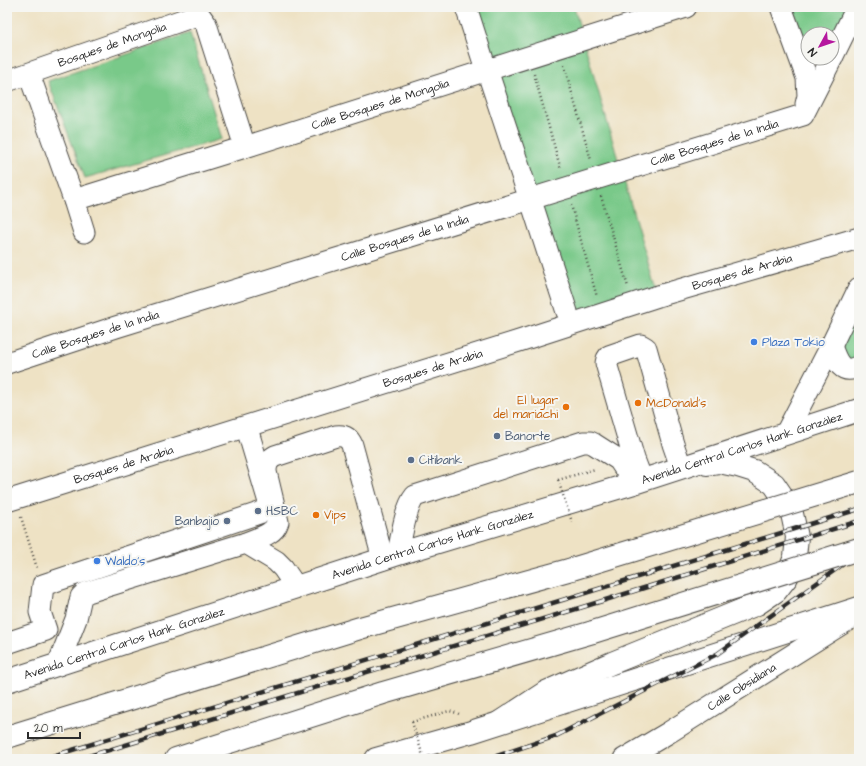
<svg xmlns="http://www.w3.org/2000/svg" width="866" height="766" font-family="'Architects Daughter',sans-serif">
<rect width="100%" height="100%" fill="#f6f6f2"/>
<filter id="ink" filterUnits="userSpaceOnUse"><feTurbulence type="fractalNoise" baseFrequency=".025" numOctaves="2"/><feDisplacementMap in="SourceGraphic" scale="8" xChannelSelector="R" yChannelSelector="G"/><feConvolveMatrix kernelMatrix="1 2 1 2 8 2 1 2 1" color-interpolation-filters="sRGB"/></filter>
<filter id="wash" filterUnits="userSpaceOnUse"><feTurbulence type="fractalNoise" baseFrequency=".012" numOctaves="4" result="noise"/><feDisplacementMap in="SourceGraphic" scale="16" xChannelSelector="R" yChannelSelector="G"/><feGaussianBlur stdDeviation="0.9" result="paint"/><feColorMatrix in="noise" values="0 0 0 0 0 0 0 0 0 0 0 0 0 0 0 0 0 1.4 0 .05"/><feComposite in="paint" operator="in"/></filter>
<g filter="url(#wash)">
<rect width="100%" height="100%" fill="#eee2c4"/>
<g fill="#79c989" stroke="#527a5a">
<polygon points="466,7 574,7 656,291 570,320"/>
<polygon points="792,7 848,7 832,37 832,34 808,34 808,49"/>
<polygon points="190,33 222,139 85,178 48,81"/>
<polygon points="859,301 859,365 849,367 839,340"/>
</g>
</g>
<g filter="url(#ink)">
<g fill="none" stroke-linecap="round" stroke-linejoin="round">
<g stroke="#484642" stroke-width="23">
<g id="minor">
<polyline points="466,7 483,60"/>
<polyline points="781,7 807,78 808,96 806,104"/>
<polyline points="832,58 857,7"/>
<polyline points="29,74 74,200 84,232"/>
<polyline points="490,79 526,188"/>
<path id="s1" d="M7 81 194 16 201 17 206 24 245 147"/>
<path id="s2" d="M74 200 245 147 686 7"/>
<polyline points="534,210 567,312"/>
<path d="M831 346C836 360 841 376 859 366"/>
<path id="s3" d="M7 363 116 327 803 115 832 58"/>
<polyline points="786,433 831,346 859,288"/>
<polyline points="642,480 634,459 606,363 607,359 609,356 641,345 646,348 673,444 681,467"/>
<path id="s4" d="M7 501 519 341 658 296 859 238"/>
<path d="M246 543C257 538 274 535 278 522L266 472C266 464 268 460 275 456L336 436C344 435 349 438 352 445L383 559"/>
<path d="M398 554C401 539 405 508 415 496L583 442H590L594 444 619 460 634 483"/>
<polyline points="7,643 46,630 40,612 43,585 271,509 249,435"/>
<polyline points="58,665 76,619 81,597 84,594 88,592 246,543 276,561 283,568 296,587"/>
<path id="s5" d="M624 759 668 733 859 613"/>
</g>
</g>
<g stroke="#484642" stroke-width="24">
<g id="major">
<path id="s6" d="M7 681 398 554 634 483 859 410"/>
<polyline points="500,722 546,692 612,663 757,604 776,591 787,577 795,557 797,537 791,509 774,484 754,471 738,466 719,462 707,464"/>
<polyline points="376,759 471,732 859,608"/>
</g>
</g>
<g stroke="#484642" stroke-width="24">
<g id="highway">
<polyline points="7,737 360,628 572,569"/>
<polyline points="176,759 383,693 593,632"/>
</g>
</g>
<g stroke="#484642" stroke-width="2.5" stroke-dasharray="1 3" stroke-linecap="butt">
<polyline points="564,65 591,160"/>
<polyline points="534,74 561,170"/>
<polyline points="601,196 628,287"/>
<polyline points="571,205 597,297"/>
<polyline points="558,480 595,469 596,469"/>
<polyline points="21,517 37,568"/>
<polyline points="412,722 449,711 457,713 459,714"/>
</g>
<use href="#minor" stroke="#fff" stroke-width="21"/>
<use href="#major" stroke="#fff" stroke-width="22"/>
<use href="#highway" stroke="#fff" stroke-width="22"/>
<g stroke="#2b2b2b" stroke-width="4.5">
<g id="rail">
<polyline points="43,759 582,594 859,509"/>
<polyline points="79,759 586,606 859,521"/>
<polyline points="488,759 556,736 717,654 859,553"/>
</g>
</g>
<use href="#rail" stroke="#f6f6f2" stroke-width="3" stroke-dasharray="9" stroke-linecap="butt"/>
<g stroke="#484642" stroke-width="24" stroke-linecap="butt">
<g id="highway-bridge">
<polyline points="572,569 859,482"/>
<polyline points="593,632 859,549"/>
</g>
</g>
<g stroke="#484642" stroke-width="2.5" stroke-dasharray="1 3" stroke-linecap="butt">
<polyline points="558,480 572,522"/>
<polyline points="412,722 424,759"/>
</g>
<use href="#highway-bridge" stroke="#fff" stroke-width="22"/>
</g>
</g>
<g fill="#3f7fe0" stroke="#f6f6f2" stroke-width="1.5">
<circle cx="754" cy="342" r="4"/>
<circle cx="97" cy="561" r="4"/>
</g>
<g fill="#e8710a" stroke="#f6f6f2" stroke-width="1.5">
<circle cx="638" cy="403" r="4"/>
<circle cx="566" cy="407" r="4"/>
<circle cx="316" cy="515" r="4"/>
</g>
<g fill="#5c6f8a" stroke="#f6f6f2" stroke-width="1.5">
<circle cx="497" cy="436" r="4"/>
<circle cx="411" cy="460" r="4"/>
<circle cx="258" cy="511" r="4"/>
<circle cx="227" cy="521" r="4"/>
</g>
<g text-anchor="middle" stroke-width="4" stroke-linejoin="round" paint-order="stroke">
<g font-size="12" fill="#2b2b2b" stroke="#f6f6f2">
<text dy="4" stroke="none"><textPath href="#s1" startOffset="111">Bosques de Mongolia</textPath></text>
<text dy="4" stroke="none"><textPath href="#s2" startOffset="321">Calle Bosques de Mongolia</textPath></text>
<text dy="4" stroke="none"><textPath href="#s3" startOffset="741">Calle Bosques de la India</textPath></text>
<text dy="4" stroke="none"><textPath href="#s3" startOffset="417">Calle Bosques de la India</textPath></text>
<text dy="4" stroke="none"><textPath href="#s4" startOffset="770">Bosques de Arabia</textPath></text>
<text dy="4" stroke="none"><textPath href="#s3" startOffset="93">Calle Bosques de la India</textPath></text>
<text dy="4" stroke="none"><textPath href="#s4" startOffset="446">Bosques de Arabia</textPath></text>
<text dy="4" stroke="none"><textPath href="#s6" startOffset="771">Avenida Central Carlos Hank González</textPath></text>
<text dy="4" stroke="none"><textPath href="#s4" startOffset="122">Bosques de Arabia</textPath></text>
<text dy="4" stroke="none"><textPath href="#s6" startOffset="447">Avenida Central Carlos Hank González</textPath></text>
<text dy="4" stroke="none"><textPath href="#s6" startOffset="123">Avenida Central Carlos Hank González</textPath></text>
<text dy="4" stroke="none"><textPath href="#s5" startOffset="138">Calle Obsidiana</textPath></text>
</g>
<g font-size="12" fill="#366cbe" stroke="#f6f6f2" text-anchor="start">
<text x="762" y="346">Plaza Tokio</text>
<text x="105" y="565">Waldo's</text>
</g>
<g font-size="12" fill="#c56008" stroke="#f6f6f2" text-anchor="start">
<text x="558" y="404" text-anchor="end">El lugar<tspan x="558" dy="14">del mariachi</tspan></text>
<text x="646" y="407">McDonald's</text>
<text x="324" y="519">Vips</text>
</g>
<g font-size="12" fill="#4e5e75" stroke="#f6f6f2" text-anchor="start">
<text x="505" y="440">Banorte</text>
<text x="419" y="464">Citibank</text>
<text x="266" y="515">HSBC</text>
<text x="219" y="525" text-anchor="end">Banbajio</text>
</g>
</g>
<rect width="866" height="766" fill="none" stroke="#f6f6f2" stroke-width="24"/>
<g transform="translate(820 46) rotate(230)"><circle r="19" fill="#f6f6f2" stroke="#a5a5a2"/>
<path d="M0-3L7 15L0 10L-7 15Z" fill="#b5179e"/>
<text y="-6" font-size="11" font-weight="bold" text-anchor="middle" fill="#2b2b2b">N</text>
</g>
<path d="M28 732v6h52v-6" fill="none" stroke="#2b2b2b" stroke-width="2"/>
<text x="34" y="732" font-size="12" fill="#2b2b2b" stroke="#f6f6f2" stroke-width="3" paint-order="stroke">20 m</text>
</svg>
